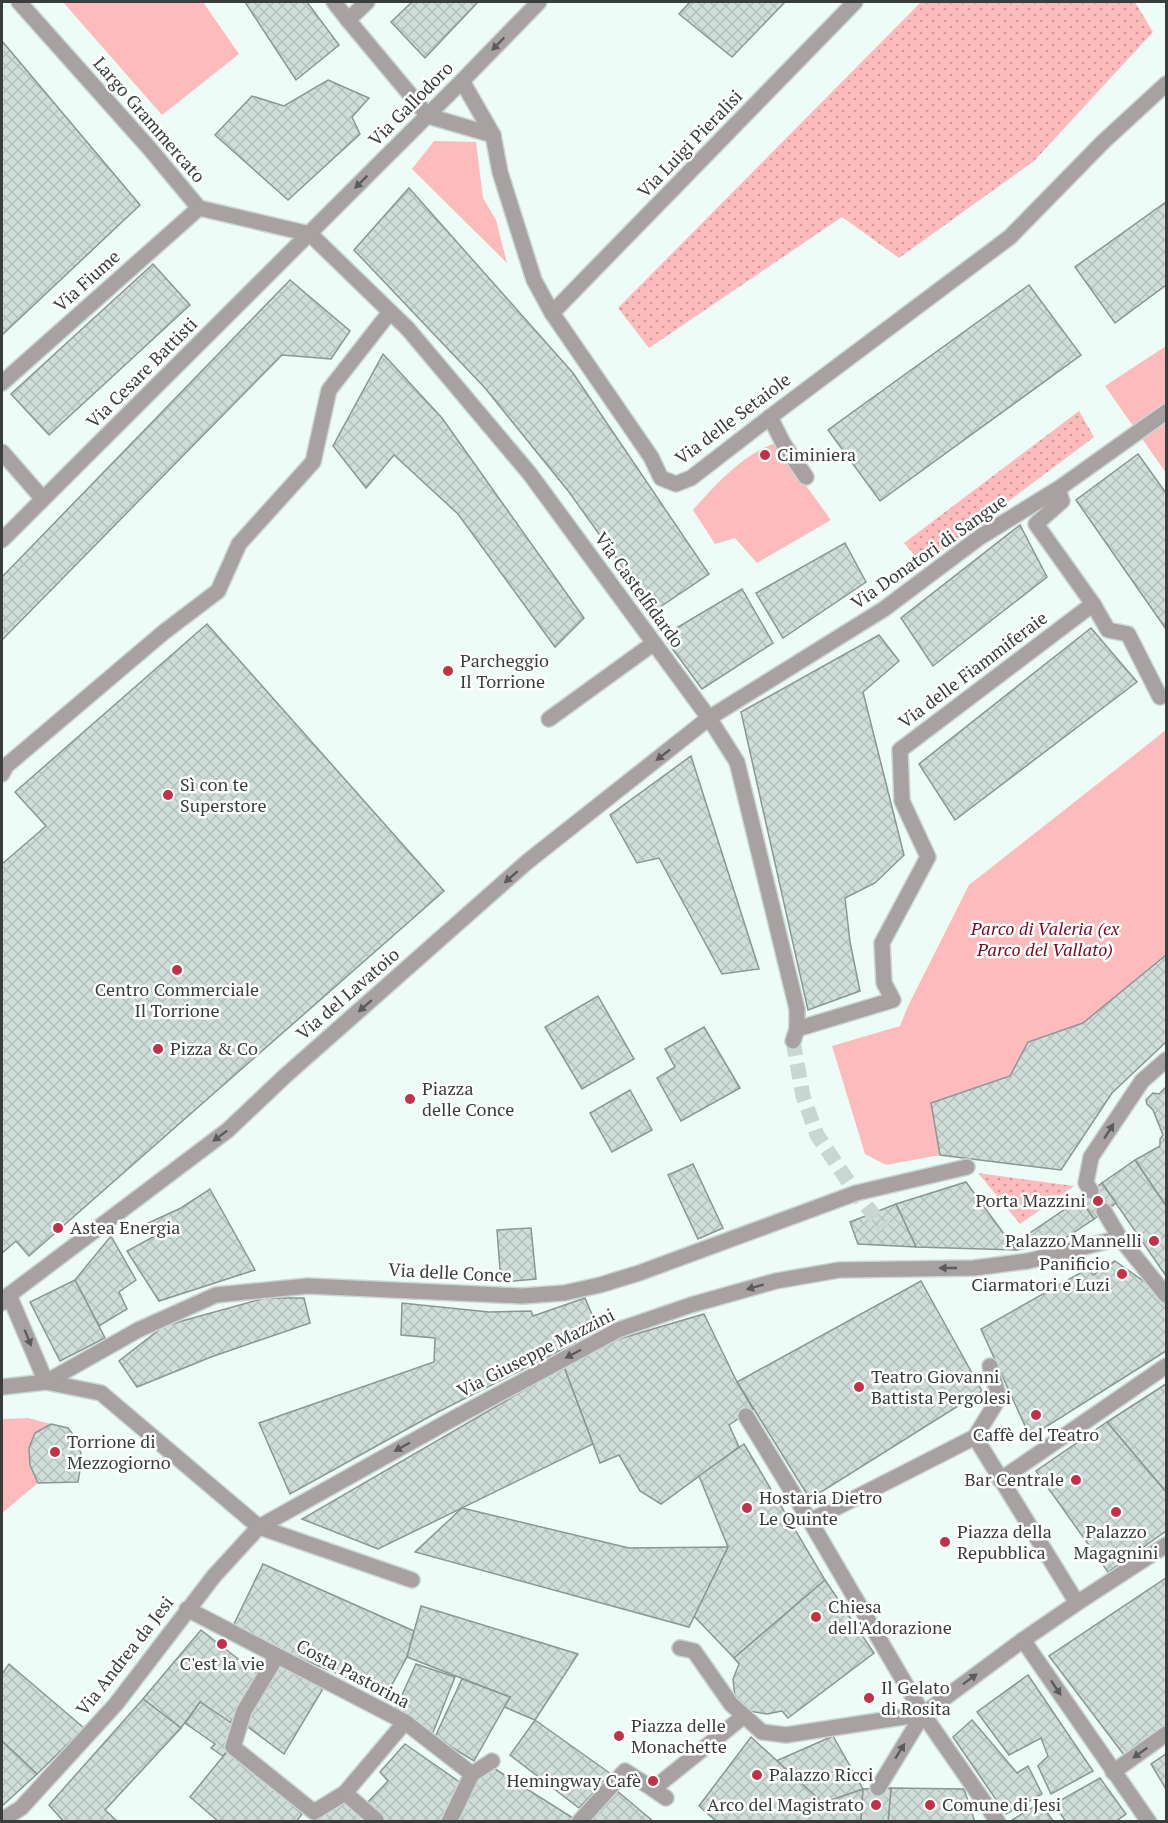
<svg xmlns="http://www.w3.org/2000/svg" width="1168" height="1823" font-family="'PT Serif',serif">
<defs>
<pattern id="grass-dots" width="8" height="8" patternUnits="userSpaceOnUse" patternTransform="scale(1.5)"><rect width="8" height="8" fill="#febbbc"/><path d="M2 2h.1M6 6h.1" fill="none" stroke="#cf999a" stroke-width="1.8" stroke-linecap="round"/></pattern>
<pattern id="building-cross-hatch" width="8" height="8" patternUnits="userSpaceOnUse" patternTransform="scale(1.5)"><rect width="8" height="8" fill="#d0ded9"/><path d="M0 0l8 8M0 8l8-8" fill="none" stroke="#b3c0bb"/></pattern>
</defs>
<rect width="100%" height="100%" fill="#edfcf7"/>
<g fill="url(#grass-dots)">
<polygon points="921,2 1135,2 1153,32 1034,161 899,258 842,217 649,348 618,308"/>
<polygon points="1079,411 1094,437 923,565 904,543"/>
<polygon points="978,1173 1074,1186 1020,1224"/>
</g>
<g fill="#febbbc">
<polygon points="63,2 203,2 239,54 162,115"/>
<polygon points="434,141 476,142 483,198 496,220 507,263 412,169"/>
<polygon points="1166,346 1166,473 1105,386"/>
<path d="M775 443 831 520 757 563 735 538 715 544 693 510C716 484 742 455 775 443Z"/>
<polygon points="1166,730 1166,955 1083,1023 1010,1076 931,1103 940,1155 886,1165 865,1154 832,1046 900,1026 908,1006 969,885"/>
<path d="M28 1418 51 1424 35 1433C27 1454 29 1463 38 1483L2 1513V1419Z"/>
</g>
<g fill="url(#building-cross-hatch)" stroke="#8a9793" stroke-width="1.5">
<polygon points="245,2 307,2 339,45 296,80"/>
<polygon points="412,2 478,2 425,58 391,22"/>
<polygon points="690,2 785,2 732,57 679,14"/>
<polygon points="2,41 140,205 2,335"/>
<polygon points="328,80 369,98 352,117 360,134 288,200 215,135 252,96 284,106"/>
<polygon points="409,188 573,373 709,574 654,611 569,492 485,388 354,250"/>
<polygon points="1166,202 1166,285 1115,323 1075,267"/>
<polygon points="153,264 190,305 49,435 11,394"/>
<polygon points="290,280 350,331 331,359 282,355 2,640 2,577"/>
<polygon points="1029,285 1081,355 880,501 828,430"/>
<polygon points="383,354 442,418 584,618 555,647 458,514 394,455 366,488 333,446"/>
<polygon points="1138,454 1166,493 1166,629 1076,500"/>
<polygon points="1020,525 1047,577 933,666 901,618"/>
<polygon points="845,543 866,582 783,638 756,593"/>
<polygon points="742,589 773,643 702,689 663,636"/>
<polygon points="207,624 444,891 29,1256 16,1241 2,1253 2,864 46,826 15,792"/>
<polygon points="1091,628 1137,682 955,820 919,764"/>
<polygon points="879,635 899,661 863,692 904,855 875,883 845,898 850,942 860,991 808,1010 741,712"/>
<polygon points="691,756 759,969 722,974 659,858 637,863 610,815"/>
<polygon points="1166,955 1166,1042 1112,1093 1061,1170 940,1155 931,1103 1010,1076 1028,1042 1083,1023"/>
<polygon points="598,996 634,1059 582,1089 545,1027"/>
<polygon points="704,1027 740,1088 681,1121 657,1078 675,1067 665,1049"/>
<polygon points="1166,1087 1166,1206 1135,1160 1160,1146 1160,1139 1163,1135 1153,1110 1147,1104 1146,1100 1153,1093 1159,1094"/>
<polygon points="630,1090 652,1130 612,1152 590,1113"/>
<polygon points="1135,1160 1166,1206 1166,1276 1102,1183"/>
<polygon points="693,1164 723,1228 698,1239 668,1175"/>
<polygon points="966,1182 1012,1245 1016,1250 916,1247 896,1204"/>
<polygon points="1102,1183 1116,1203 1094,1219 1080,1199"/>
<polygon points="210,1189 255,1270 159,1301 127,1251 155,1236 146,1224 181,1208"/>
<polygon points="1080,1199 1094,1219 1064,1239 1044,1246 1016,1250 1012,1245"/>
<polygon points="896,1204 916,1247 858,1244 850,1222"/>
<polygon points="531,1228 536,1279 501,1282 497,1230"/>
<polygon points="111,1236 136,1280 119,1292 127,1309 99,1326 75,1280"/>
<polygon points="1115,1261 1149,1285 1166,1305 1166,1351 1030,1437 981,1329 1089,1268 1093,1275"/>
<polygon points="75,1280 105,1338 60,1361 30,1302"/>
<polygon points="921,1281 982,1391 810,1499 737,1382"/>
<polygon points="265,1298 304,1298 310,1323 211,1357 137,1387 119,1361 164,1326"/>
<polygon points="585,1298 599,1331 436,1413 290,1494 259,1423 434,1362 435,1338 401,1335 402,1303 489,1312 531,1311 533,1316"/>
<polygon points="704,1314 737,1382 753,1409 729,1425 739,1447 661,1504 640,1491 619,1455 600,1463 564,1367 619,1339"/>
<polygon points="564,1367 593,1444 378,1549 302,1519"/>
<polygon points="1166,1384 1166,1492 1107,1422"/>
<polygon points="1107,1422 1166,1492 1166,1531 1108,1572 1036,1471"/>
<polygon points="51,1424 68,1428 76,1438 82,1457 78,1482 38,1483 30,1465 29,1448 35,1433"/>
<polygon points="744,1444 825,1580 734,1658 694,1616 728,1547 699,1476"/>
<polygon points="462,1508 629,1548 728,1547 689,1627 415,1552"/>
<polygon points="263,1564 414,1631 407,1657 387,1694 231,1630"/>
<polygon points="1166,1578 1166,1725 1124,1755 1049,1656"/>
<polygon points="825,1580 874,1653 788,1718 782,1711 767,1714 749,1711 735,1698 733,1679 739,1664 734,1658"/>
<polygon points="421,1606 578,1654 535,1720 504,1707 510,1697 407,1657"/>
<polygon points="201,1630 260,1676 230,1723 200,1702 181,1728 143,1699"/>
<polygon points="279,1661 324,1687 284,1754 244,1724"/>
<polygon points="9,1664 84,1728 37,1774 2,1741 2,1674"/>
<polygon points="416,1664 455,1677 432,1735 394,1713"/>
<polygon points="1028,1675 1093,1771 1051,1794 1038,1766 1048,1756 1041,1738 1009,1755 977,1712"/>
<polygon points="462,1679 510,1697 474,1761 435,1737"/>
<polygon points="143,1699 181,1728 105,1810 118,1822 64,1822 49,1805"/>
<polygon points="200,1702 233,1724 229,1749 223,1756 211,1748 215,1744 185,1723"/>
<polygon points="535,1720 611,1774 579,1808 510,1755"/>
<polygon points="972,1720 1017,1773 1028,1766 1042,1794 1006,1814 953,1737"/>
<polygon points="833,1736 863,1789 823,1803 776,1761"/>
<polygon points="751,1737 823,1803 863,1789 861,1822 717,1822 699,1806"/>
<polygon points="2,1741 37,1774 2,1806"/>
<polygon points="405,1744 461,1783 443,1822 381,1822 365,1805 388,1781 380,1772"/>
<polygon points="229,1749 302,1814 296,1822 219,1822 190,1797"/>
<polygon points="1166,1754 1166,1789 1151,1764"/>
<polygon points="492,1767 573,1818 570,1822 454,1822 475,1776"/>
<polygon points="1100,1778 1126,1814 1115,1822 1066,1822 1054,1804"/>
<polygon points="891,1788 964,1789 975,1822 888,1822"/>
<polygon points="891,1788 888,1822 861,1822 863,1789"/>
<polygon points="616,1790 654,1822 590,1822"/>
<polygon points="338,1802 355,1806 370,1822 311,1822"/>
<polygon points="1040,1803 1054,1822 1009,1822"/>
</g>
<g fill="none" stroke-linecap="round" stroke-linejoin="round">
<g stroke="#c9d6d2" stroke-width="15" stroke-dasharray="15 8" stroke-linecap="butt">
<polyline points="793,1041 803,1096 817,1135 856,1193 884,1228"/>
<polyline points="1091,1191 1104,1211"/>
<polyline points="874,1822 878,1788"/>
</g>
<g stroke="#c9d6d2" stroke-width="18">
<g id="minor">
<polyline points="19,2 150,149 199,208 310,234"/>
<polyline points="334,2 348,20"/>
<polyline points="367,2 348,20 428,116 493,135"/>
<polyline points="462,81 493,135 500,172 534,280 552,313 651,457 661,478 676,484 691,478 770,417 1010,237 1103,142 1166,84"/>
<polyline points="310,234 408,329 530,474 709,718 737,762 797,1009 797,1029 793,1041"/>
<polyline points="552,313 855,2"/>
<polyline points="2,383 199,208"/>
<polyline points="770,417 783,443 806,477"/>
<polyline points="2,452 43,499"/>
<polyline points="2,540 462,81 539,2"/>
<polyline points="1093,604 1108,630 1128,634 1160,697"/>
<polyline points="549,719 654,643"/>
<polyline points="2,774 6,766 164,632 218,591 239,544 313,462 329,390 390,312"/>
<polyline points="797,1029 893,1000 884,983 882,943 928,857 902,801 900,750 1093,604 1036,524 1062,501 1058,489"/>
<polyline points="1091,1191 1086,1183 1091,1157 1142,1081 1166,1060"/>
<polyline points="1104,1211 1120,1238"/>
<polyline points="9,1295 46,1382 138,1330 216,1295 308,1286 522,1296 564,1293 600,1285 639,1273 856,1193 967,1167"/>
<polyline points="2,1303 9,1295 228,1130 285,1076 527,862 709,718 884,609 980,537 1058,489 1166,412"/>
<polyline points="2,1387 46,1382 101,1393 259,1527 412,1580"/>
<polyline points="746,1416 810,1521"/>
<polyline points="975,1437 999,1398 990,1366"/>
<polyline points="1000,1480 1166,1366"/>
<polyline points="1077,1603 1166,1545"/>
<polyline points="187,1609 405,1722 472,1774 492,1761"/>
<polyline points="1023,1640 1149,1822"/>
<polyline points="680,1648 694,1651 731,1704 762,1732 786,1735 923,1714"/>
<polyline points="277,1656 244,1711 233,1747 314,1812 345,1793 376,1820"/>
<polyline points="1113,1772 1166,1734"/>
<polyline points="878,1788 923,1714 1023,1640 1077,1603 975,1437 810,1521 923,1714 998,1822"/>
<polyline points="653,1789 666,1798"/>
<polyline points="345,1793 405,1722"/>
<polyline points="2,1820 21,1808 116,1704 214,1576 259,1527 447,1422 618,1330 691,1305 776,1281 839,1270 974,1268 1028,1261 1120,1238 1166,1295"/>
<polyline points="449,1822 472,1774"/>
<polyline points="579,1822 625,1771 653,1789 744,1716"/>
</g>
</g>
<use href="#minor" stroke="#a8a1a1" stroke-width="15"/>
</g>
<defs><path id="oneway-solid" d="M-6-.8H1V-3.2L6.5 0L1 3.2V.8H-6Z" transform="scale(1.5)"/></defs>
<g fill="#5a5c5b">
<use href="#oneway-solid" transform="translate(498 44) rotate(134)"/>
<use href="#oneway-solid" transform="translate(361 182) rotate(135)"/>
<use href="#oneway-solid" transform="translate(663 755) rotate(142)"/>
<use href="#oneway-solid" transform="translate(511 877) rotate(139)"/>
<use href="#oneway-solid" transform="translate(365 1006) rotate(139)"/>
<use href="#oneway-solid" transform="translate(1109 1131) rotate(-57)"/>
<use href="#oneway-solid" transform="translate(220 1136) rotate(143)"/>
<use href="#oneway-solid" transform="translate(948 1268) rotate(-180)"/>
<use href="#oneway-solid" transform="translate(755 1287) rotate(164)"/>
<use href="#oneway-solid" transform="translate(28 1338) rotate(68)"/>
<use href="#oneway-solid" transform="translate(573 1354) rotate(152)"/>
<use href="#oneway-solid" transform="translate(402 1447) rotate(151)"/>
<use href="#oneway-solid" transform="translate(970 1679) rotate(-37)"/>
<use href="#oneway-solid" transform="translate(1056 1688) rotate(56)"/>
<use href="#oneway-solid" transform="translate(900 1751) rotate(-58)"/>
<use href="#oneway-solid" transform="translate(1140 1753) rotate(145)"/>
</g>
<g fill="#c23145" stroke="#fff" stroke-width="2">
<circle cx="765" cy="455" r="6"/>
<circle cx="448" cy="671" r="6"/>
<circle cx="168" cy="795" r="6"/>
<circle cx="177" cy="970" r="6"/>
<circle cx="158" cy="1049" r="6"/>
<circle cx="410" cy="1099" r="6"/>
<circle cx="1098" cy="1201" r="6"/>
<circle cx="58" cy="1228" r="6"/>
<circle cx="1154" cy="1241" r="6"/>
<circle cx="1122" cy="1274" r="6"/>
<circle cx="859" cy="1387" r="6"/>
<circle cx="1036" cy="1415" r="6"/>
<circle cx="55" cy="1452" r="6"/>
<circle cx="1076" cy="1480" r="6"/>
<circle cx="747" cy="1508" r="6"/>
<circle cx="1116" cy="1512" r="6"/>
<circle cx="945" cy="1542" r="6"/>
<circle cx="816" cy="1617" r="6"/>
<circle cx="222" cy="1644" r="6"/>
<circle cx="869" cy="1698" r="6"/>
<circle cx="619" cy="1736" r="6"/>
<circle cx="757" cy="1775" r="6"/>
<circle cx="653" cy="1781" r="6"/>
<circle cx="876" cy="1805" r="6"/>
<circle cx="930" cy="1805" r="6"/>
</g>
<g text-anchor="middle" stroke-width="5" stroke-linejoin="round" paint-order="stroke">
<g font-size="18" fill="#393e3d" stroke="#fff">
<text transform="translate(411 104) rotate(-45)" y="6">Via Gallodoro</text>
<text transform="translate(149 120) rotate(49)" y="6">Largo Grammercato</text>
<text transform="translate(690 144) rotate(-46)" y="6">Via Luigi Pieralisi</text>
<text transform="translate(87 281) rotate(-42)" y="6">Via Fiume</text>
<text transform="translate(142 373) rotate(-45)" y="6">Via Cesare Battisti</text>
<text transform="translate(733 419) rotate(-37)" y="6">Via delle Setaiole</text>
<text transform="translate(929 552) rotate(-35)" y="6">Via Donatori di Sangue</text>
<text transform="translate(639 590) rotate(54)" y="6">Via Castelfidardo</text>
<text transform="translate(973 670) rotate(-37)" y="6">Via delle Fiammiferaie</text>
<text transform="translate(348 994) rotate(-41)" y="6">Via del Lavatoio</text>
<text transform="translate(450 1273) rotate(3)" y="6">Via delle Conce</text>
<text transform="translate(536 1353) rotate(-27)" y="6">Via Giuseppe Mazzini</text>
<text transform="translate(125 1656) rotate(-52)" y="6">Via Andrea da Jesi</text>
<text transform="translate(353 1674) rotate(28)" y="6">Costa Pastorina</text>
</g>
<g font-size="18" fill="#393e3d" stroke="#fff" text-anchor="start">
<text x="777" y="461">Ciminiera</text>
<text x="460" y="667">Parcheggio<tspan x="460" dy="21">Il Torrione</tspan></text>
<text x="180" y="791">Sì con te<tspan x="180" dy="21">Superstore</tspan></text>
<text x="177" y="996" text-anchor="middle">Centro Commerciale<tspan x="177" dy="21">Il Torrione</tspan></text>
<text x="170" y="1055">Pizza &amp; Co</text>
<text x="422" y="1095">Piazza<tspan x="422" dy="21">delle Conce</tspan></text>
<text x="1086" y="1207" text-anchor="end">Porta Mazzini</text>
<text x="70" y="1234">Astea Energia</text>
<text x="1142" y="1247" text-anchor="end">Palazzo Mannelli</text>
<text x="1110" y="1270" text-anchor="end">Panificio<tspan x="1110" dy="21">Ciarmatori e Luzi</tspan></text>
<text x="871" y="1383">Teatro Giovanni<tspan x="871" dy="21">Battista Pergolesi</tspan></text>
<text x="1036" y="1441" text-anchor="middle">Caffè del Teatro</text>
<text x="67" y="1448">Torrione di<tspan x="67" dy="21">Mezzogiorno</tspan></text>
<text x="1064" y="1486" text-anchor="end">Bar Centrale</text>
<text x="759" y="1504">Hostaria Dietro<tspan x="759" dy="21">Le Quinte</tspan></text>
<text x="957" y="1538">Piazza della<tspan x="957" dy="21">Repubblica</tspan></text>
<text x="1116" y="1538" text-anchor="middle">Palazzo<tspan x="1116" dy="21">Magagnini</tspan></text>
<text x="828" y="1613">Chiesa<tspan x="828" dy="21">dell'Adorazione</tspan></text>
<text x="222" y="1670" text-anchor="middle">C'est la vie</text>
<text x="881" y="1694">Il Gelato<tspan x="881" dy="21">di Rosita</tspan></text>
<text x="631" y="1732">Piazza delle<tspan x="631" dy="21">Monachette</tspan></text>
<text x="769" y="1781">Palazzo Ricci</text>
<text x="641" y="1787" text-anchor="end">Hemingway Cafè</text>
<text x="864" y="1811" text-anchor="end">Arco del Magistrato</text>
<text x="942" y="1811">Comune di Jesi</text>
</g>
<g font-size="18" font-style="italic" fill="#7d0721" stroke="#fff">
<text x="1045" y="935">Parco di Valeria (ex<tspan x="1045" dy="21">Parco del Vallato)</tspan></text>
</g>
</g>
<rect width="1168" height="1823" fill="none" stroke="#393e3d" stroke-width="6"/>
</svg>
